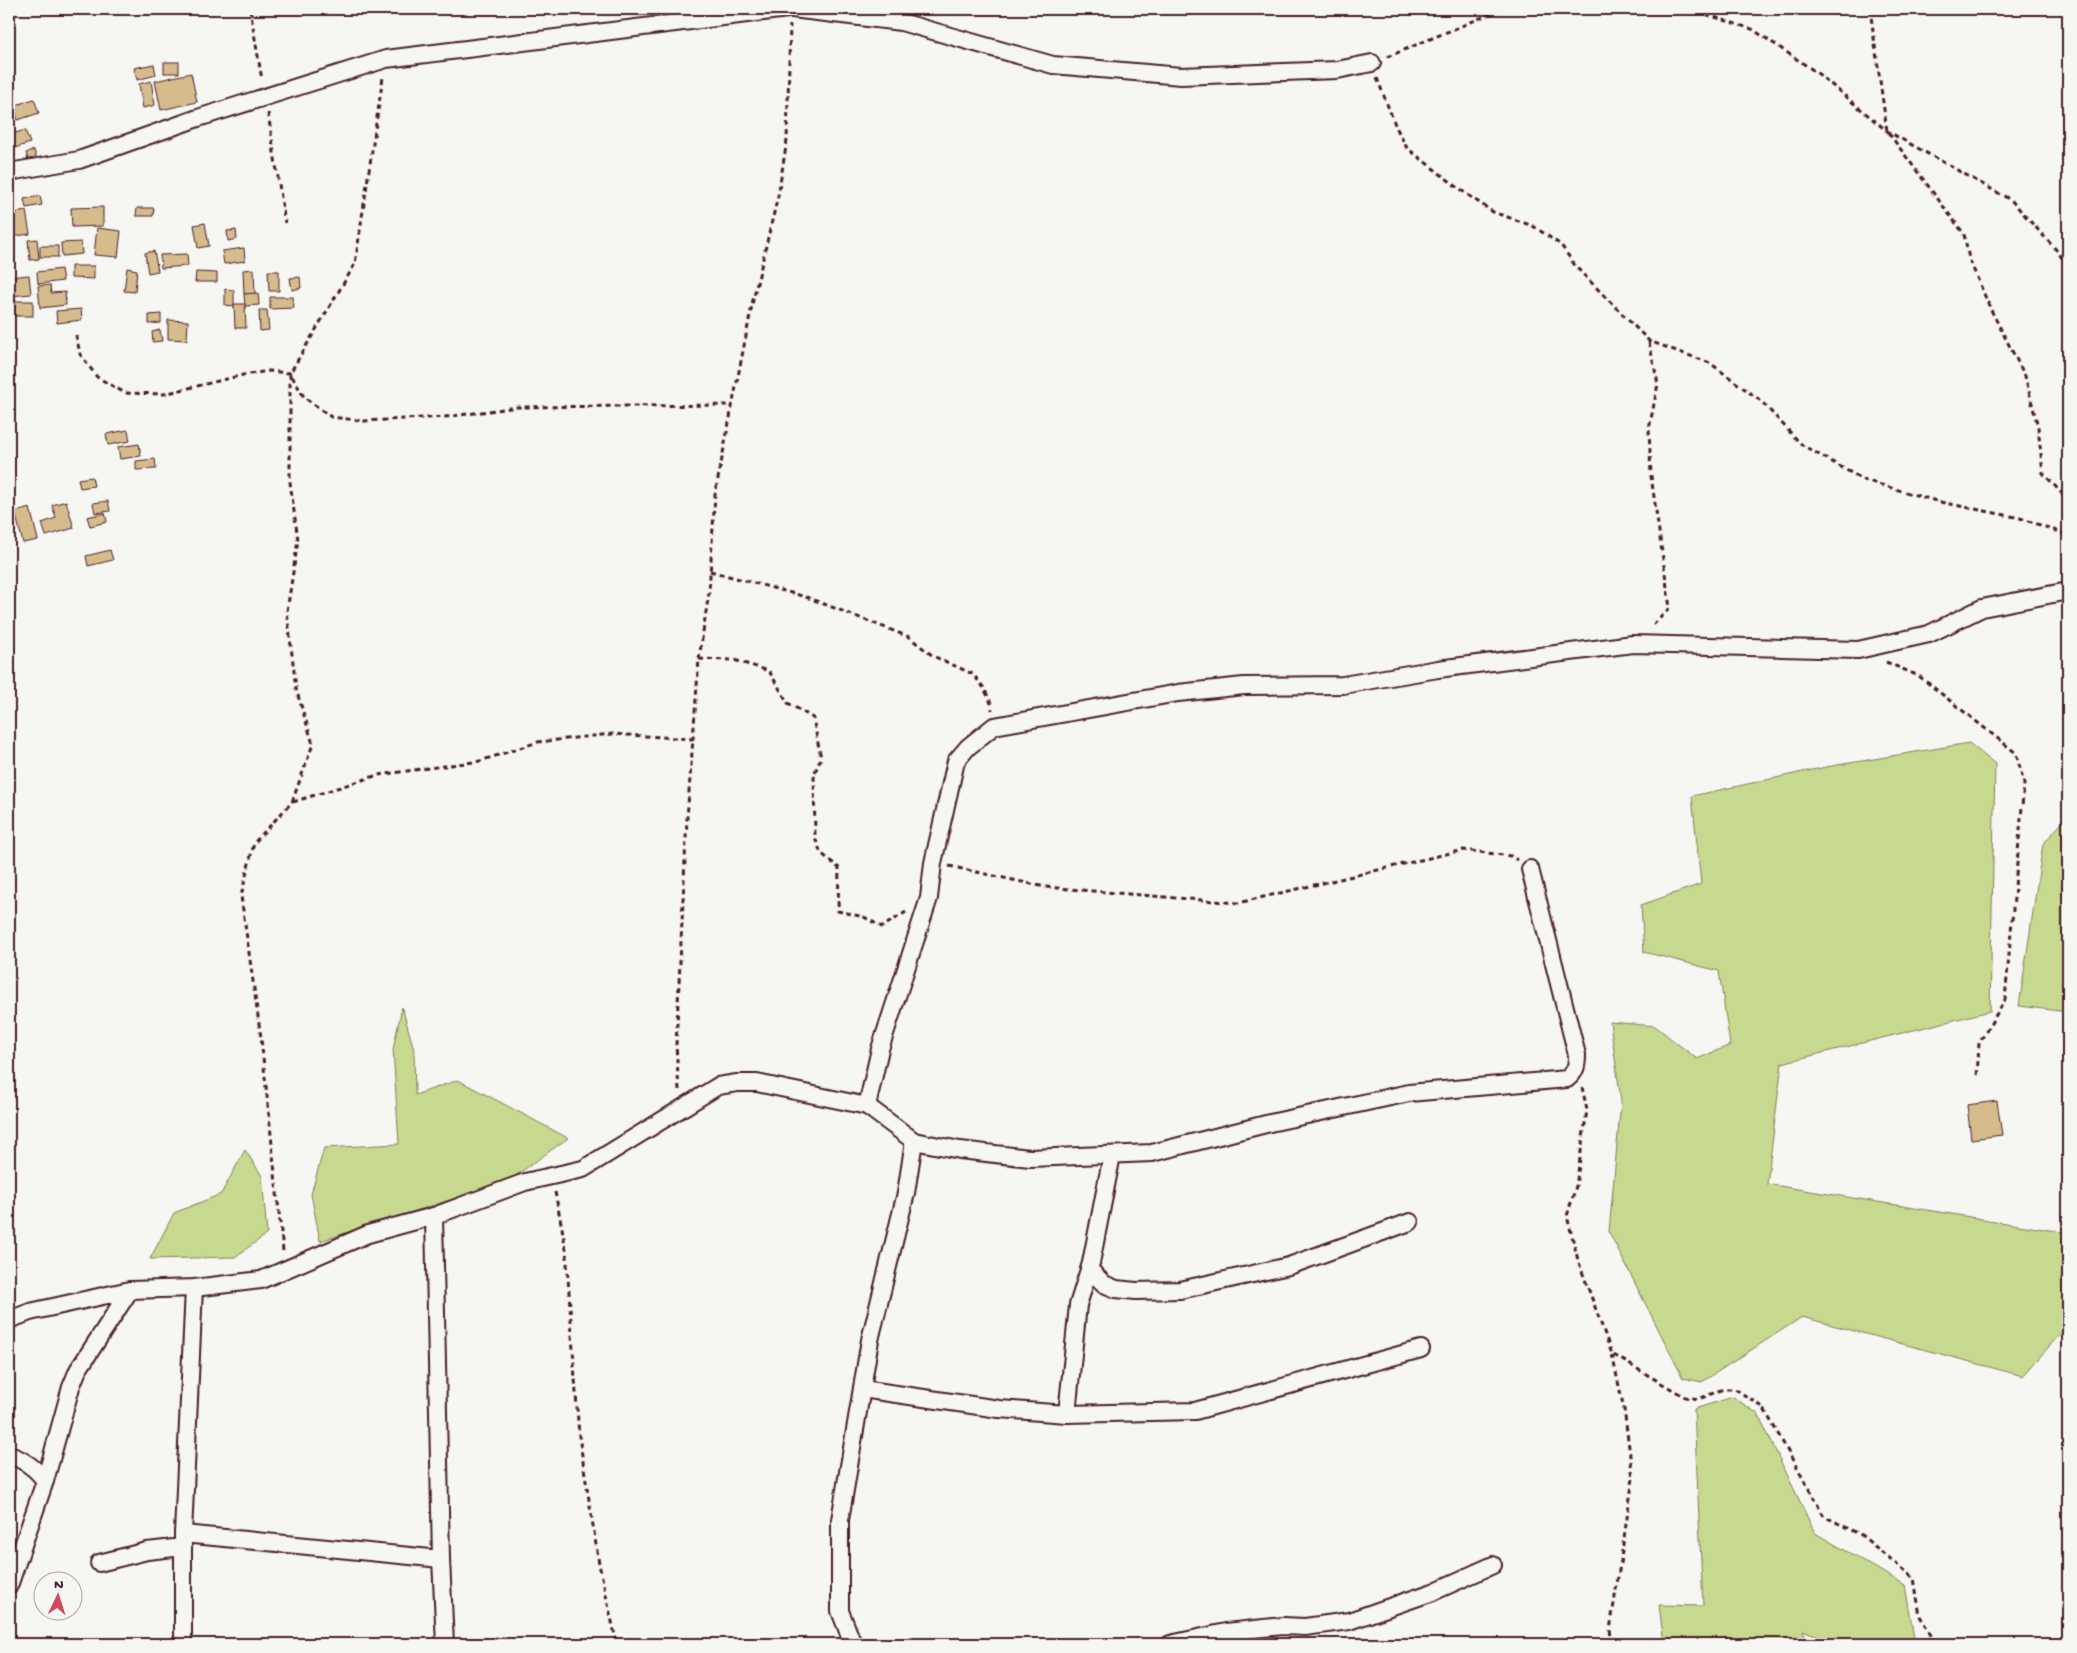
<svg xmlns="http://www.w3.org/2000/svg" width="2077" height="1653" font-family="'Gochi Hand',sans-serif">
<rect width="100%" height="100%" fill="#f6f6f2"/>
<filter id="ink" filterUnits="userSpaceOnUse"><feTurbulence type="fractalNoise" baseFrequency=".02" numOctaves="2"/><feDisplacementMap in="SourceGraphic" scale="10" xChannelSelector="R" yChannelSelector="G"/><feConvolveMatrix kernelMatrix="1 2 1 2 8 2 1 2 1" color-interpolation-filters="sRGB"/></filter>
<g filter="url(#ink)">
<g fill="#c7d98e" stroke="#887c5c">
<polygon points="1969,743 1995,764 1990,1011 1782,1063 1767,1184 2068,1233 2068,1325 2023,1376 1802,1317 1702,1382 1683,1378 1609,1232 1621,1101 1610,1022 1655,1026 1697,1059 1730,1045 1719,971 1644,952 1641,905 1701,884 1692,796 1826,767"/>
<polygon points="2068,816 2068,1012 2019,1006 2043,844"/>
<polygon points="402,1007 414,1050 415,1095 458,1080 568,1138 507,1182 320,1241 311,1194 324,1148 399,1144 393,1049"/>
<polygon points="245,1150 262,1176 267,1234 235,1257 150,1259 174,1213 221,1194"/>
<polygon points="1733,1397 1758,1414 1815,1533 1905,1585 1915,1644 1836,1644 1803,1630 1808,1644 1664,1644 1659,1605 1703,1606 1694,1409"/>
</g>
<g fill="#d6bb8c" stroke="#4a1f2b">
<rect x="164" y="62" width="15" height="11"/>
<polygon points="154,64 156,75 137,80 134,68"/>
<polygon points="191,73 197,102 161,110 155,81"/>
<polygon points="151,81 155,105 143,108 139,84"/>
<polygon points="34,99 39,113 18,120 13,106"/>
<polygon points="25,130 30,143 9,150 9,135"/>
<polygon points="34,150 37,160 29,162 26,153"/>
<polygon points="40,196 42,205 26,208 24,199"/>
<polygon points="103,207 103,226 72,227 71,208"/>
<polygon points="137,208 154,208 153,216 136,216"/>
<polygon points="26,211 30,234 9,237 9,214"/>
<polygon points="205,223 209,246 198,248 194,225"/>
<polygon points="97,228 121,231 118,257 94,255"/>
<polygon points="236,230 237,239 228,241 227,231"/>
<polygon points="37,239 39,259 30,260 28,240"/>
<polygon points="81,242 82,254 62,256 61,243"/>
<rect x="40" y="246" width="18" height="11"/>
<polygon points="244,248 245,261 224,264 222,251"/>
<polygon points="154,251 158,271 148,273 145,253"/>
<polygon points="187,254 188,266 161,268 160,255"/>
<polygon points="71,266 94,266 94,279 71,278"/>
<polygon points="127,268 137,270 135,292 124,291"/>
<polygon points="61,269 63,281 38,284 37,272"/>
<polygon points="254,269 255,294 244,294 243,270"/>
<polygon points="268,271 279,271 279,291 269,291"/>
<polygon points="196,272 217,273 217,282 195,282"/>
<polygon points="29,275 31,294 11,296 9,277"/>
<polygon points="300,277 301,288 292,290 290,278"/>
<polygon points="50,285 51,293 65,292 66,305 40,308 38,286"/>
<polygon points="225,289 234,290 234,306 225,305"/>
<polygon points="258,293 259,305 245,306 244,294"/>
<polygon points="270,297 293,297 294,308 270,309"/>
<rect x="14" y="301" width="19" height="15"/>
<polygon points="234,304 245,304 246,328 235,328"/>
<polygon points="81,309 82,320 57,323 56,311"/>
<polygon points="259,310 267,310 269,330 260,331"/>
<polygon points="161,314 161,323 149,324 149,315"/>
<polygon points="168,320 188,321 187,340 168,339"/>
<polygon points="160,330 162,341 153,342 152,332"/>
<polygon points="128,430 130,441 108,445 106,434"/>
<polygon points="139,444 141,456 120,459 118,447"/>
<polygon points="155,459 156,469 136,470 136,461"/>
<polygon points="92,477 94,486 80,488 78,479"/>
<polygon points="66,501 74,528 46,536 42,523 56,518 52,505"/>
<polygon points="108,501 110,511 95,513 93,503"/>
<polygon points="30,508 38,540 23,543 15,512"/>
<polygon points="105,513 107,522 90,526 87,517"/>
<polygon points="110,550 113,560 88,566 86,556"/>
<polygon points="1997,1101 2002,1135 1971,1139 1967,1105"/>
</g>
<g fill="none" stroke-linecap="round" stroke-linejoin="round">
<g stroke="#4a1f2b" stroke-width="20">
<g id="street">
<polyline points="792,9 901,22 1053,65 1181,76 1337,70 1372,63"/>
<polyline points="9,172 79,160 198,118 386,59 788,9"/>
<path d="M867 1106 914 1141 960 1150 1030 1158 1152 1153 1270 1123 1409 1093 1567 1079C1576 1072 1577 1065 1577 1055L1530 869"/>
<polyline points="434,1216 441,1559 445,1644"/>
<polyline points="1090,1270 1104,1284 1116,1289 1136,1291 1180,1290 1289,1266 1410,1222"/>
<polyline points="9,1320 30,1312 130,1290 194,1288 261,1280 368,1234 434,1216 525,1182 583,1169 718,1086 737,1083 757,1083 867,1106 880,1049 929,898 933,863 956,761 968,747 994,726 1178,693 1244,686 1343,685 1438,669 1633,644 1858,650 1929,634 1982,608 2068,591"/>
<polyline points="862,1389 999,1409 1067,1414 1078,1305 1091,1263 1112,1155"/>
<polyline points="1067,1414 1195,1411 1421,1349"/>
<path d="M9 1455C23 1459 37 1469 45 1481"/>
<polyline points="183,1534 441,1559"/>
<polyline points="99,1563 147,1551 183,1547"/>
<polyline points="9,1586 45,1481 71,1387 78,1370 130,1290"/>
<polyline points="183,1644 183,1534 194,1288"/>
<polyline points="853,1644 840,1611 840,1520 870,1340 906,1193 914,1141"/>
<polyline points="1170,1644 1226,1632 1283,1626 1305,1627 1349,1621 1433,1592 1493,1565"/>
</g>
</g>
<g stroke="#4a1f2b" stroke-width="3" stroke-dasharray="5 4" stroke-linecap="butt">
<polyline points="250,9 262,80"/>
<polyline points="1689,9 1752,29 1816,72 1887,131 2011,200 2059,253 2068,269"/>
<polyline points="1870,9 1887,131 1964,234 1969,259 1991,310 2025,376 2038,427 2043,473 2068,500"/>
<polyline points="1387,57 1502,9"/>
<polyline points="1377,78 1396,127 1407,148 1465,193 1493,212 1533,226 1561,245 1576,267 1649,341 1710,363 1761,401 1802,445 1864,480 1940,502 2020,518 2068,535"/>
<polyline points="268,113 285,223"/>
<polyline points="76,335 80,354 97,377 125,393 164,394 243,375 269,371 290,373 304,397 331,417 364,421 445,417 518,407 733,405"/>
<polyline points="1649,342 1658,384 1649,429 1651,476 1670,608 1651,627"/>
<polyline points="710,571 806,597 909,637 933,656 973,674 984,688 991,703 992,710"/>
<polyline points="699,659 734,660 769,671 788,703 813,718 821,758 814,774 815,838 821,853 839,868 838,911 864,917 882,927 906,912"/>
<polyline points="1886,662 1919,676 2016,753 2024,784 2005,1000 1979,1043 1977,1078"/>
<polyline points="293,802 378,775 480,761 538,742 612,734 693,739"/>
<polyline points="949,866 1045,887 1238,903 1463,850 1511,856 1517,860"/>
<polyline points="1582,1087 1587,1110 1576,1186 1567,1216 1578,1260 1612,1354 1685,1397 1699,1399 1723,1389 1735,1389 1763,1407 1824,1516 1861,1535 1914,1578 1920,1616 1936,1644"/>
<polyline points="679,1090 676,1045 687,818 699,659 709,592 715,494 753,300 778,196 787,140 790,25"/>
<polyline points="555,1192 566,1249 579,1436 599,1564 617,1644"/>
<polyline points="283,1251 261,1038 241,896 254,843 292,802 313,744 296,689 287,611 298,540 290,482 290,373 355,264 383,77"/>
<polyline points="1612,1644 1610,1630 1633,1478 1624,1409 1612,1354"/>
</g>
<use href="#street" stroke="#f6f6f2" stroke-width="16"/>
</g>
</g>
<rect width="2077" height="1653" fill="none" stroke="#f6f6f2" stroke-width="30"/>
<rect x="15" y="15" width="2047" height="1623" fill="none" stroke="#4a1f2b" stroke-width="2" filter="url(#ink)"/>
<g transform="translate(58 1596) rotate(4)"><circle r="24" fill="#f6f6f2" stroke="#b1a0a2"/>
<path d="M0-4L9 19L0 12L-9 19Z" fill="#d1495b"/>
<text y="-8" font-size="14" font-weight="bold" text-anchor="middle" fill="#4a1f2b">N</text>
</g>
</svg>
